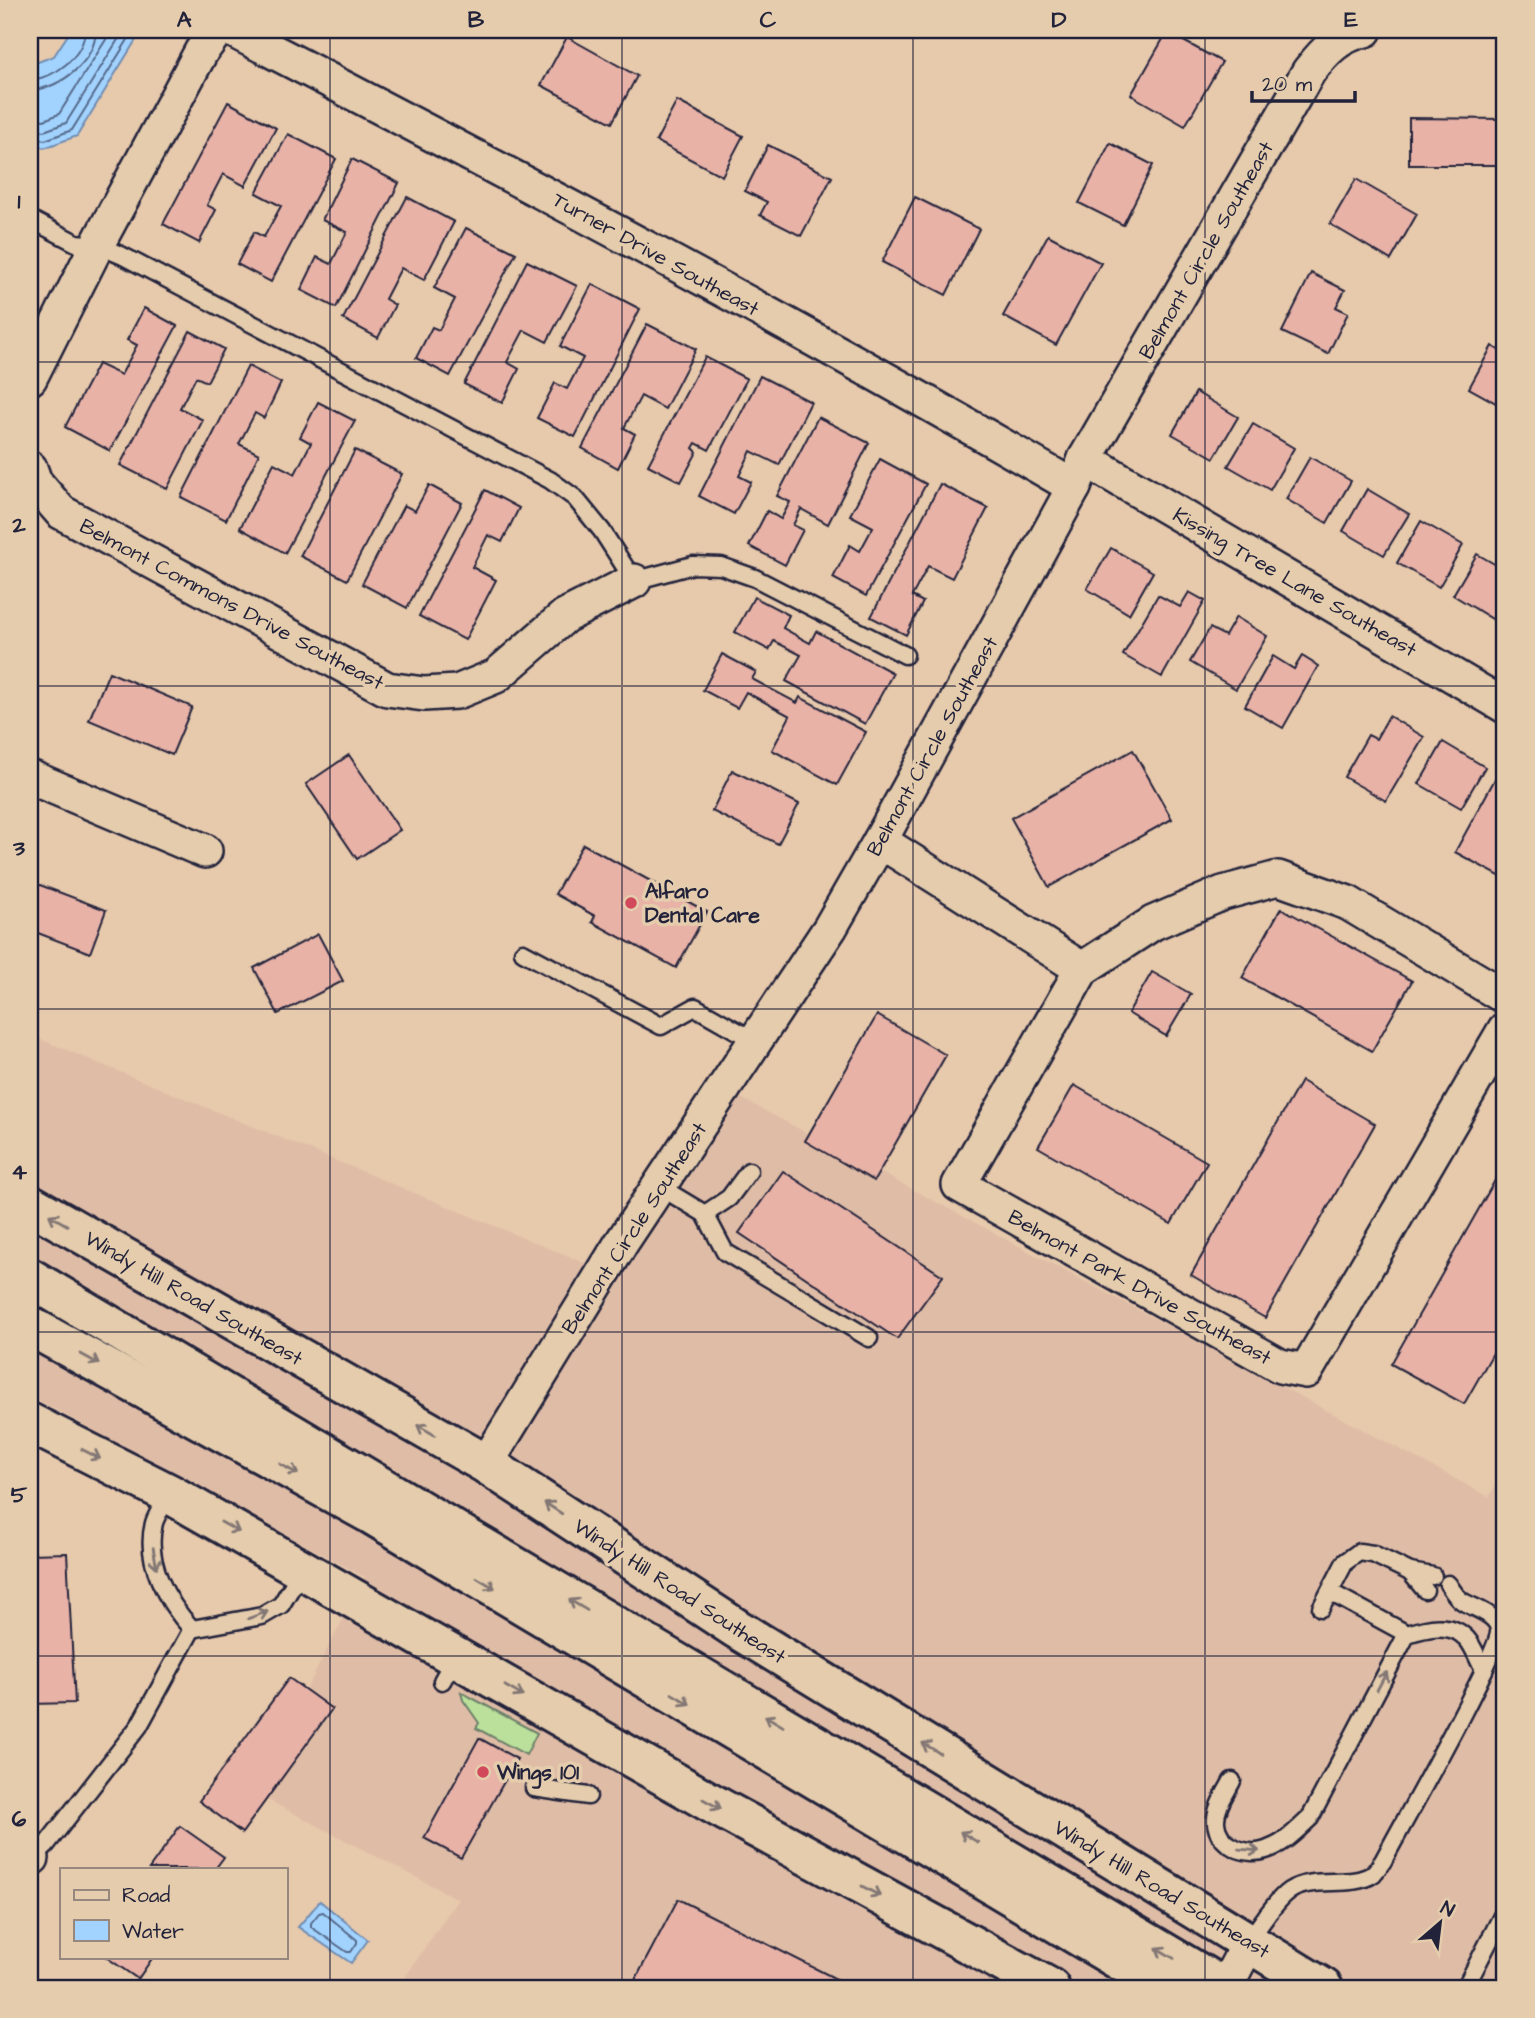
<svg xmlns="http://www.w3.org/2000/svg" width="1535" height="2018" font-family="'Architects Daughter',sans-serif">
<rect width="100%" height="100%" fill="#e7c9ac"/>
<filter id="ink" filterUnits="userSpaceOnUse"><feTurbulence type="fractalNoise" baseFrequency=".0143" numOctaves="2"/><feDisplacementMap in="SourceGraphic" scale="14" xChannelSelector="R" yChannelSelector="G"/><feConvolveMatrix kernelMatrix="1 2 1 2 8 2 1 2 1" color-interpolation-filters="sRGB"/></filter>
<g filter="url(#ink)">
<polygon fill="#dfbca6" points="30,1035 589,1265 707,1080 1489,1497 1505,1468 1505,1988 398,1988 458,1899 253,1792 365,1577 30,1396"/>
<polygon fill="#bae09b" stroke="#6e816b" stroke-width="2" points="461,1692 537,1733 526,1755 476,1728 479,1723 463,1700"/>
<g fill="#a2d3ff" stroke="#6f8cb1" stroke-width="2">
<polygon points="71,30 142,30 77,136 44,148 30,143 30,65 54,56"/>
<polygon points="320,1901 368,1940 351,1963 298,1927"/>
</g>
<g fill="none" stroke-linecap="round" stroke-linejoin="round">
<g stroke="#556989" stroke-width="2">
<path d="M30 80C55 78 84 56 85 30"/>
<path d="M30 90C60 89 95 62 96 30"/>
<polyline points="30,118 44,120 59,114 112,30"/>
<polyline points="30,128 44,131 66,123 124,30"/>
<polyline points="30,137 45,140 72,130 134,30"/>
<polygon points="323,1912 357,1940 357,1943 351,1952 347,1952 311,1927 311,1923 319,1913"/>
</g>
</g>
<g fill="#e8b2a7" stroke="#22223b" stroke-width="2">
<polygon points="1167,32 1222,62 1185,126 1131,95"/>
<polygon points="567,37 637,76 612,123 541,85"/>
<polygon points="677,101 743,136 722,176 656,141"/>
<polygon points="228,102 276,128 245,186 223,174 207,205 216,210 199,243 163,224"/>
<polygon points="1409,118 1505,119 1505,165 1409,165"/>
<polygon points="288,134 336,159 271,282 237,264 254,232 264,237 281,206 256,193"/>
<polygon points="1110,143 1153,165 1123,225 1079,203"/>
<polygon points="768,145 832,177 801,236 760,215 767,202 745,191"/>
<polygon points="352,159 399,183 336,308 301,290 317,257 331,264 347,232 322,220"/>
<polygon points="1356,179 1417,214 1391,260 1330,224"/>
<polygon points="407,197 454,222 424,280 401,268 385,299 395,305 378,338 343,319"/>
<polygon points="915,197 979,229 946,295 882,262"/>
<polygon points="466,228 516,253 450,376 416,358 432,327 439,330 455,299 434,288"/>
<polygon points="1048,235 1101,263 1056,345 1003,316"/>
<polygon points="527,261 577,286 547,342 524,330 507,362 519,369 502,403 464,384"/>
<polygon points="1311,273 1345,290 1336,307 1348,313 1328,354 1282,332"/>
<polygon points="592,284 640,309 575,437 537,418 555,383 567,389 583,358 560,346"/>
<polygon points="144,308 177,326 110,451 65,427 98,364 121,375 137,345 127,340"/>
<polygon points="647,324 696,349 665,409 641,396 624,428 635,434 618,468 582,448"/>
<polygon points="190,331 224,349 207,382 196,377 180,408 203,420 167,489 120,465"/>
<polygon points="1492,346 1505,354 1505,408 1469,388"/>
<polygon points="705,357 747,379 709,450 696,443 693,448 697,452 681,482 648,465"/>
<polygon points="248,366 281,383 264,418 255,413 239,444 259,454 226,520 181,497"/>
<polygon points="760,376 811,402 779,465 751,451 739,476 751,482 734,514 699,496"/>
<polygon points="1196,392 1238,417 1214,458 1172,434"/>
<polygon points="318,402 355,421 285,553 240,528 274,463 295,474 311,443 300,437"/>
<polygon points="818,417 869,443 828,524 801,509 793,525 803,530 785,565 749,546 767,511 781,519 790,502 777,496"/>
<polygon points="1253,424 1294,448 1270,490 1228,466"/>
<polygon points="355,450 402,474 347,580 300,556"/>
<polygon points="1310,457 1351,481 1327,523 1286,499"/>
<polygon points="880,459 926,484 866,596 833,578 850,545 860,551 873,527 850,515"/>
<polygon points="940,484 988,508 952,578 928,566 912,596 923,602 906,635 871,617"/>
<polygon points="429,485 462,503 407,608 362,584 404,505 415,511"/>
<polygon points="1367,489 1409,514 1384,555 1343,531"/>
<polygon points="485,490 519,508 502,542 488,535 472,567 496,580 465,640 419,616"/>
<polygon points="1421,521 1463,545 1439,587 1397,563"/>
<polygon points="1111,548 1153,572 1129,614 1087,589"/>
<polygon points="1477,554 1505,570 1505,601 1494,620 1453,595"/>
<polygon points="1189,592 1205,601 1162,677 1123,655 1158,595 1180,607"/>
<polygon points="754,597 789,615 783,628 810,643 816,631 893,673 865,724 786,681 801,655 774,641 769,650 735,632"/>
<polygon points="1236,617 1267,636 1236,689 1190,662 1210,628 1225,636"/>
<polygon points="722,654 756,672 752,679 797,703 800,697 866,732 837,785 772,750 790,716 746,692 737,708 703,690"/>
<polygon points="1273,656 1294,669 1302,656 1318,666 1283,728 1245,706"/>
<polygon points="109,672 192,707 172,755 89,720"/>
<polygon points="1389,716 1424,737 1386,801 1344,777 1368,735 1376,739"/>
<polygon points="1443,742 1485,767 1461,808 1419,784"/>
<polygon points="1133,750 1172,819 1049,887 1011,818"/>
<polygon points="349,755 400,830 357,859 306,784"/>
<polygon points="732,770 799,804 778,844 712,811"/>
<polygon points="1495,779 1505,785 1505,870 1501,877 1455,852"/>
<polygon points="583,844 707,912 676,968 592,922 595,916 555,894"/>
<polygon points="32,882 106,910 90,953 30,930 30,889"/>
<polygon points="1281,908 1412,981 1372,1051 1242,978"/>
<polygon points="318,934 343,981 278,1014 254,968"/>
<polygon points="1152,972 1191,994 1166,1036 1128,1013"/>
<polygon points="877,1015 946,1055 874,1181 805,1141"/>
<polygon points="1301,1081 1375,1124 1265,1318 1191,1275"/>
<polygon points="1074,1085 1207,1162 1171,1224 1038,1147"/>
<polygon points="1502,1168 1505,1170 1505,1332 1464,1404 1391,1364"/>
<polygon points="783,1171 943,1276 897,1339 739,1233"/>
<polygon points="67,1553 75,1703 30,1704 30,1554"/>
<polygon points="289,1678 332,1709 242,1833 199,1801"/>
<polygon points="479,1738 517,1759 461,1858 424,1838"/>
<polygon points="180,1826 224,1857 215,1869 149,1869"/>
<polygon points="678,1899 854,1988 631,1988"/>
<polygon points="106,1957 153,1957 138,1979"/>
</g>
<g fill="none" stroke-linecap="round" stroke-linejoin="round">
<g stroke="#22223b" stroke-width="21">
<g id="service">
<polyline points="30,219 76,243 97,245 123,256 550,480 575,498 602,531 634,581 693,565 721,566 755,578 905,655"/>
<polyline points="523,952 661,1026 695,1007 755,1041"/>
<polyline points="660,1187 705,1214 725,1252 869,1338"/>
<polyline points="705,1214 729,1198 749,1171"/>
<path d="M170 1494C165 1503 157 1513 154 1523 144 1562 167 1602 192 1629"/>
<polyline points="1410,1572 1425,1590"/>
<polyline points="1330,1592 1407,1634"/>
<polyline points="1321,1608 1345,1562 1359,1552 1373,1554 1410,1572 1433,1576"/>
<polyline points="192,1629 262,1616 281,1605 302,1570"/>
<polyline points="442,1681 456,1656"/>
<path d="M1232 1781C1226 1793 1215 1808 1216 1822 1217 1845 1246 1857 1266 1850 1284 1844 1296 1831 1310 1818L1407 1634C1426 1628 1451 1621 1467 1639 1474 1647 1478 1660 1484 1670"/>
<polyline points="534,1788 588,1796"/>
<polyline points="30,1860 46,1845 139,1726 192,1629"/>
<path d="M1249 1942C1256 1930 1277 1899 1289 1891 1313 1875 1351 1889 1373 1874 1376 1871 1380 1865 1383 1861 1399 1830 1502 1649 1499 1629 1497 1614 1473 1608 1462 1601 1456 1597 1452 1590 1448 1584"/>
<polyline points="1465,1988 1505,1910"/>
</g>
</g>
<g stroke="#22223b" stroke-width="38">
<g id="minor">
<path d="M232 30C516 177 798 326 1074 487"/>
<polyline points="30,378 97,245 201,52 217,30"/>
<polyline points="1085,459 1505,706"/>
<polyline points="30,468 35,482 61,512 387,689 424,694 457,692 496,676 565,616 634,581"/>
<polyline points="30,777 205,851"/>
<polyline points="880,841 1082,969"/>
<polyline points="1505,997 1348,903 1278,878 1223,893 1153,923 1082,969 959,1185 1280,1366 1306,1371 1505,1029"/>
<path d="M486 1464 622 1242 830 928 880 841 1074 487 1085 459 1309 71C1325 51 1339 35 1365 30"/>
<polyline points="30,1857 32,1858"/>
<polyline points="1225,1988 1249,1942"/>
</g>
</g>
<g stroke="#22223b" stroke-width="44">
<g id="tertiary">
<polyline points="30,1204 486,1464 737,1629 1323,1988"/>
<polyline points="30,1423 170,1494 720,1808 1050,1988"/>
</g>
</g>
<g stroke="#22223b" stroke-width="44">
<g id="secondary">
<polyline points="30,1278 1224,1988"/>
<polyline points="30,1326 369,1513 1166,1988"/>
</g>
</g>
<use href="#service" stroke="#e4ccac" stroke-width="16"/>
<use href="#minor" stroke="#e4ccac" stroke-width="33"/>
<use href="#tertiary" stroke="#e4ccac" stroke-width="38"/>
<use href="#secondary" stroke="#e4ccac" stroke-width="38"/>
</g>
<defs><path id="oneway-shaft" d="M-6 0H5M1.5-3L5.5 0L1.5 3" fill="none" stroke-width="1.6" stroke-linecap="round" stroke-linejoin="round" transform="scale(1.75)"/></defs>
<g stroke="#837774">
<use href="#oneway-shaft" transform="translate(58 1220) rotate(-150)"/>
<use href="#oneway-shaft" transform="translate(90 1359) rotate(29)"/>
<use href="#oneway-shaft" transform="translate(426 1430) rotate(-150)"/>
<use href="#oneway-shaft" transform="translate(91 1454) rotate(27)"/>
<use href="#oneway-shaft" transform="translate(289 1469) rotate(29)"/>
<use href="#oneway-shaft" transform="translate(553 1508) rotate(-147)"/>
<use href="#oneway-shaft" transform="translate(230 1527) rotate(29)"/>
<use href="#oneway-shaft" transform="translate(155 1558) rotate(80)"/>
<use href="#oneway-shaft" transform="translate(486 1583) rotate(31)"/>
<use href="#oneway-shaft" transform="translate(578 1605) rotate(-149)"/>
<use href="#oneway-shaft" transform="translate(258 1615) rotate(-20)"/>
<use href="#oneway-shaft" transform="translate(1382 1681) rotate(-62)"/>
<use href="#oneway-shaft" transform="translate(514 1691) rotate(30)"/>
<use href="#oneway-shaft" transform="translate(681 1699) rotate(31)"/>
<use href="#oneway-shaft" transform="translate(774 1721) rotate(-149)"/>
<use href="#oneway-shaft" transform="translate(931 1748) rotate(-149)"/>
<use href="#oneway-shaft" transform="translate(712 1804) rotate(29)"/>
<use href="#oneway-shaft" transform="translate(969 1837) rotate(-149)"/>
<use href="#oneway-shaft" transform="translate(1249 1850) rotate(5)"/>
<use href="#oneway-shaft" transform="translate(871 1891) rotate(29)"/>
<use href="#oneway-shaft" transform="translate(1165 1953) rotate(-149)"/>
</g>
</g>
<path fill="none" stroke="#22223b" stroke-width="2" stroke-opacity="0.55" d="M330 30V1988M622 30V1988M913 30V1988M1205 30V1988M30 362H1505M30 686H1505M30 1009H1505M30 1332H1505M30 1656H1505"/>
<g fill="#d1495b" stroke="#e4ccac" stroke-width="2.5">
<circle cx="631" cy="903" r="7"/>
<circle cx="483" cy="1772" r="7"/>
</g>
<g text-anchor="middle" stroke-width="7" stroke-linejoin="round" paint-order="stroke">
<g font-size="21" fill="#22223b" stroke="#e4ccac">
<text transform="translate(1206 250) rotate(-60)" y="7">Belmont Circle Southeast</text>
<text transform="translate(656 254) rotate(29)" y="7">Turner Drive Southeast</text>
<text transform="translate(1295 582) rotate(30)" y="7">Kissing Tree Lane Southeast</text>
<text transform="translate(232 604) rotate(28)" y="7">Belmont Commons Drive Southeast</text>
<text transform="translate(932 746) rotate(-61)" y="7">Belmont Circle Southeast</text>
<text transform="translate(634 1228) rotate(-57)" y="7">Belmont Circle Southeast</text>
<text transform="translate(1140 1287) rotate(29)" y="7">Belmont Park Drive Southeast</text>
<text transform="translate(194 1298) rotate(30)" y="7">Windy Hill Road Southeast</text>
<text transform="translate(680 1591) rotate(33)" y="7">Windy Hill Road Southeast</text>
<text transform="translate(1162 1889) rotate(31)" y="7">Windy Hill Road Southeast</text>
</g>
<g font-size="21" font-weight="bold" fill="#22223b" stroke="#e4ccac" text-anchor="start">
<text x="645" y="898">Alfaro<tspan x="645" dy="24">Dental Care</tspan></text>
<text x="497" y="1779">Wings 101</text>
</g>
</g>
<rect width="1535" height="2018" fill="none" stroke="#e4ccac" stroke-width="77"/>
<rect x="60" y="1868" width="228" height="91" fill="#e4ccac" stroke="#96887f" stroke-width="2"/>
<rect x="74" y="1890" width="35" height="10" fill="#e4ccac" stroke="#96887f" stroke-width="2"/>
<text x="122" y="1902" font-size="21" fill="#22223b">Road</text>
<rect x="74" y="1920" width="35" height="21" fill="#a2d3ff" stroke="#96887f" stroke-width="2"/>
<text x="122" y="1938" font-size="21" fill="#22223b">Water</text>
<g transform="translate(1440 1923) rotate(28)" stroke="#e4ccac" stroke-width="5" paint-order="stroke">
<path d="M0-5L12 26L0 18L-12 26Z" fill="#22223b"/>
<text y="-10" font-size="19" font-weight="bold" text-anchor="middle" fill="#22223b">N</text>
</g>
<path d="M1252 91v10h103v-10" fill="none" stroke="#22223b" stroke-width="3.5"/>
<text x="1262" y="91" font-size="21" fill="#22223b" stroke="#e4ccac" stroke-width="5" paint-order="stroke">20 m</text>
<rect x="38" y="38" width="1458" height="1942" fill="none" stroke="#22223b" stroke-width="2.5"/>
<g font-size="23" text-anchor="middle" font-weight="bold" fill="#22223b">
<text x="184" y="27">A</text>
<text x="476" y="27">B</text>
<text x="768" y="27">C</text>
<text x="1059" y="27">D</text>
<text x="1351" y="27">E</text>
<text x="19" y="208">1</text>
<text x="19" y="532">2</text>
<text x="19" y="855">3</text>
<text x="19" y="1179">4</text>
<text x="19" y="1502">5</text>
<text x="19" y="1826">6</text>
</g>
</svg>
